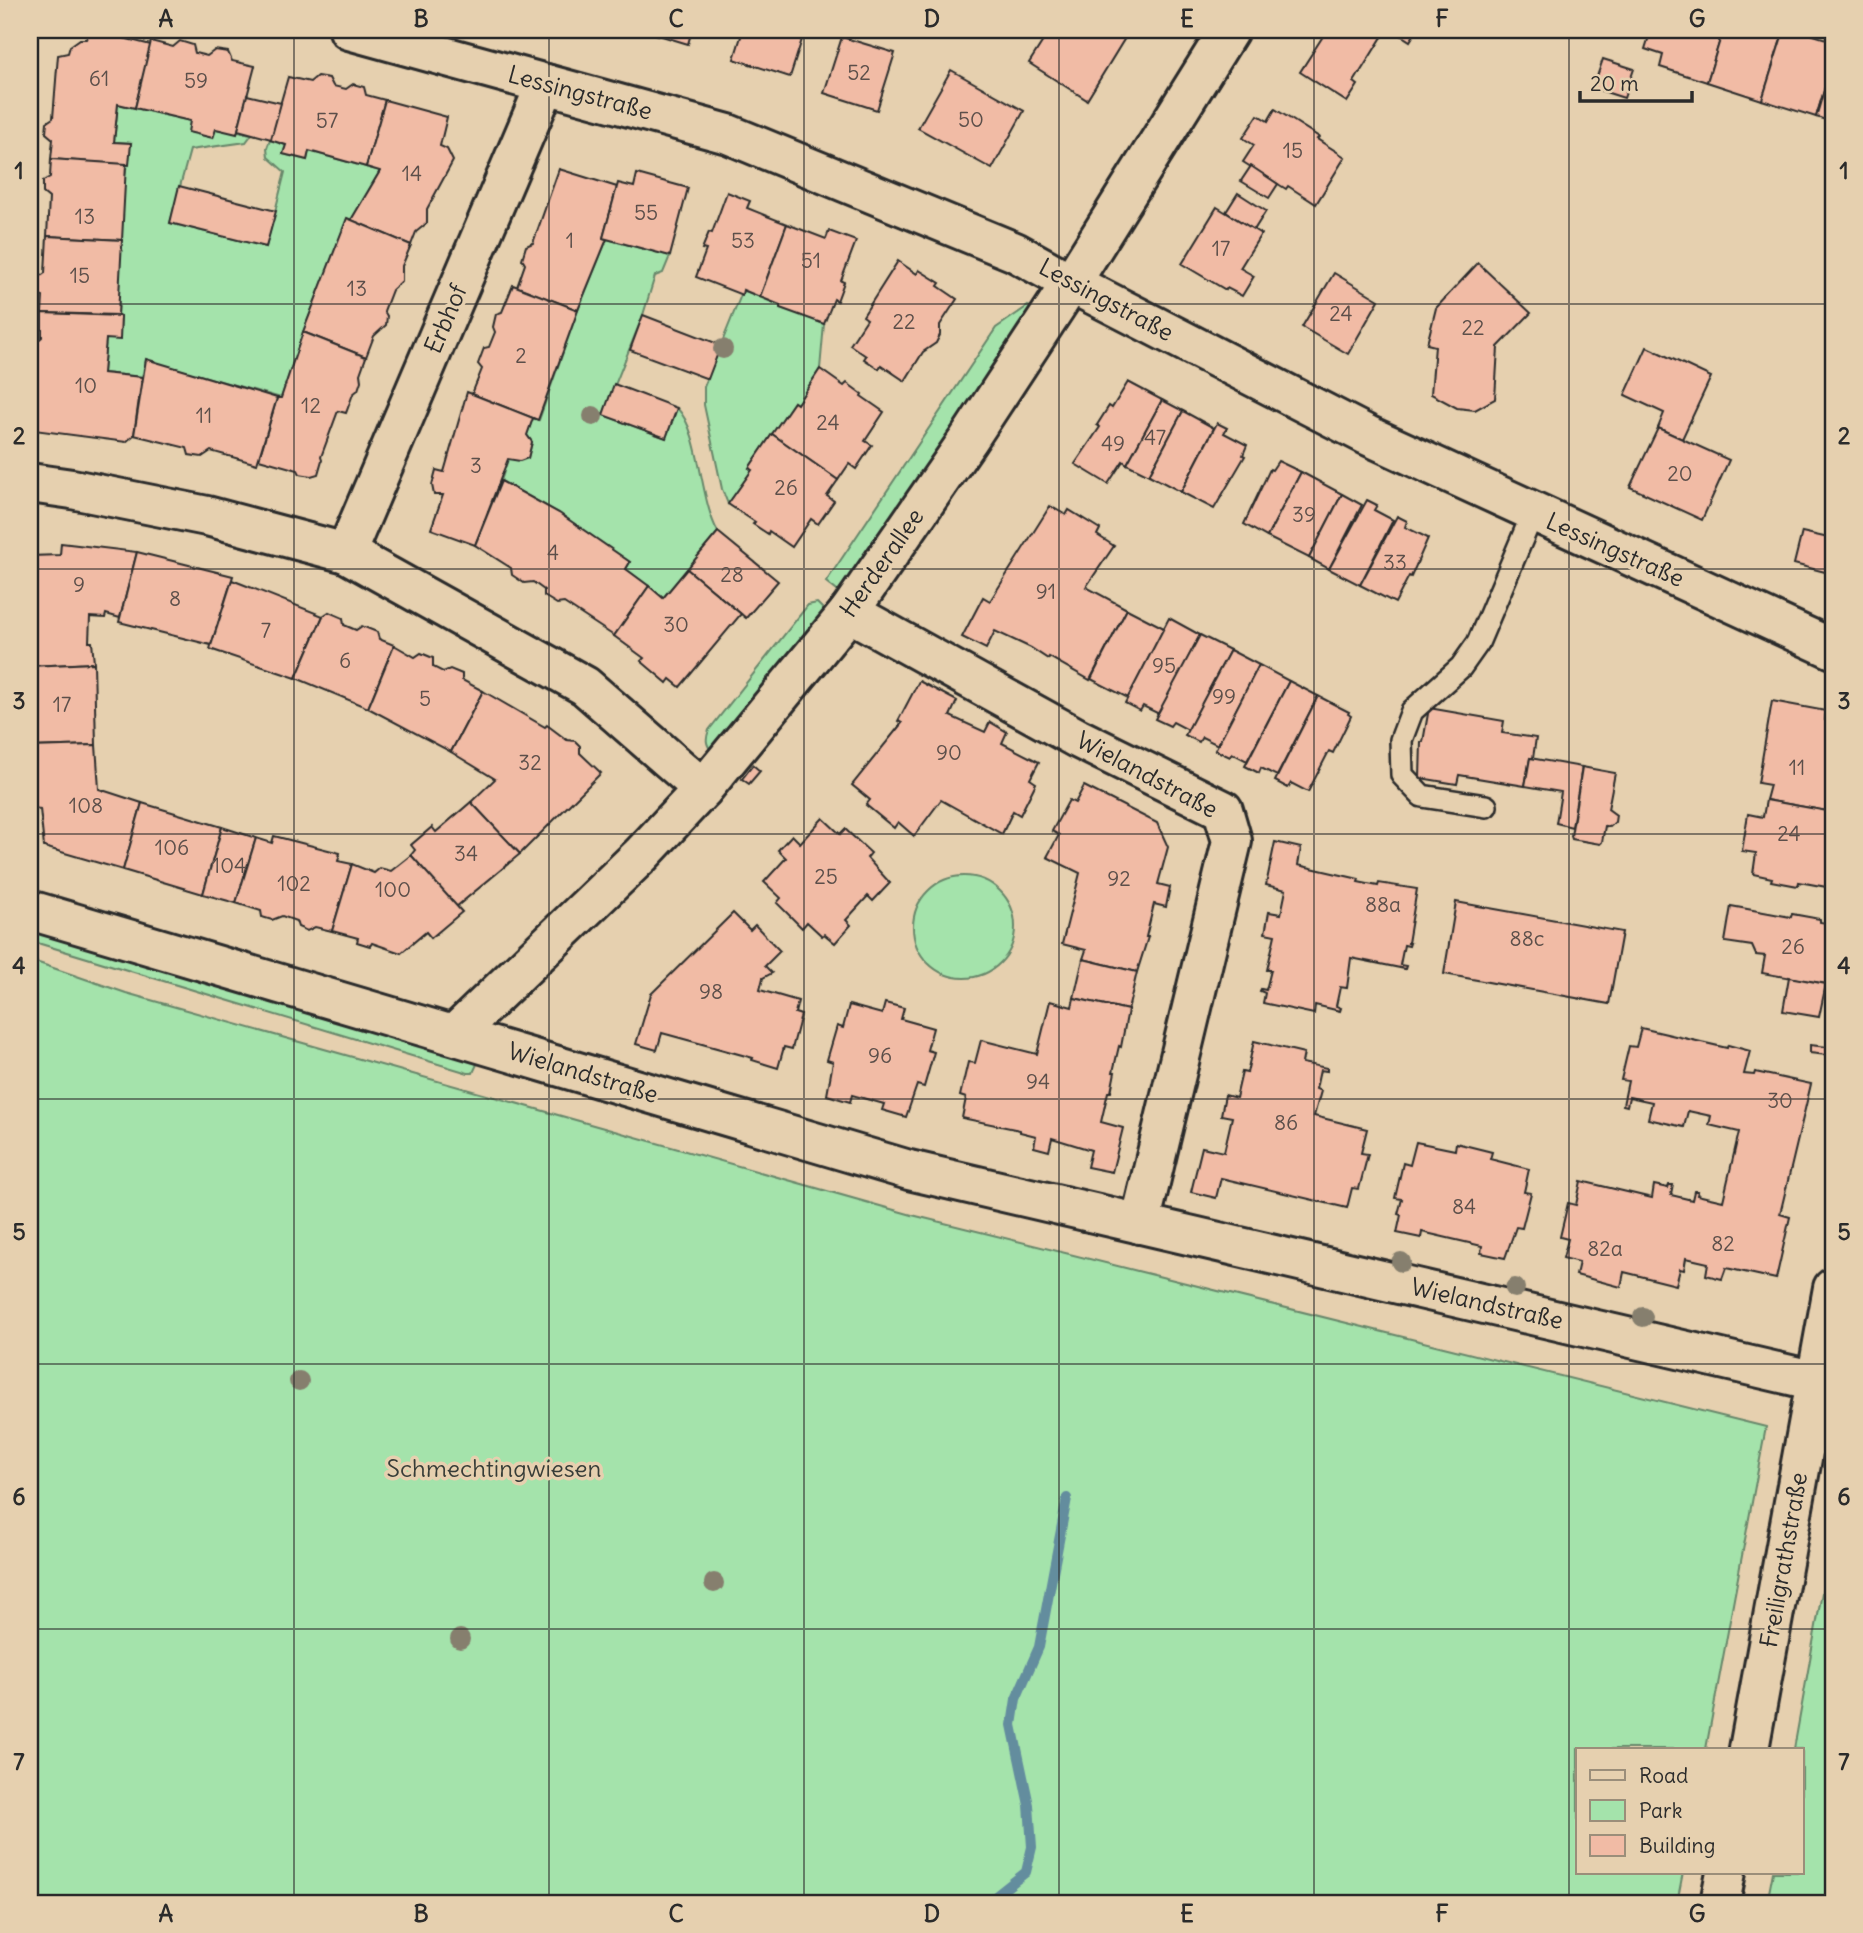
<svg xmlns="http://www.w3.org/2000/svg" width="1863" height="1933" font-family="Delius,sans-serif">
<rect width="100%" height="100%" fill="#e6d0af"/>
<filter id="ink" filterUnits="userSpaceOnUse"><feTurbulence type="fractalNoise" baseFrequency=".0143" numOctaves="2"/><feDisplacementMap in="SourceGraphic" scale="14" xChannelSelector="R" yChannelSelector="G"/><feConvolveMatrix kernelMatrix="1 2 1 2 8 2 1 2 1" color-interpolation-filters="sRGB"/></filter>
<g filter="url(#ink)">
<g fill="#a4e3ab" stroke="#68876b" stroke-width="2">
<path d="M118 104 190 121 213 137 216 129 252 134 246 142 190 150 170 223 266 247 285 172 268 157 267 148 270 140 286 145 283 154 307 160 309 151 380 171 351 220 347 219 303 332 281 398 146 360 142 377 103 373 106 339H119L121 316 118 315C121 259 118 198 131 143L114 142Z"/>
<path d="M607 239 670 256 663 273 655 276 643 315 603 415 666 438 677 408C701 432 699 498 718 532L663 598 626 569 630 562 559 513 501 481 508 459 528 458 532 442 527 435 533 418 539 420 578 310Z"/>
<polygon points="743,290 824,324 820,369 797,404 794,402 749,468 752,470 728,504 722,489 704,405 704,387"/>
<polygon points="1028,306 1032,308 841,594 826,582 996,328"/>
<path d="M817 603 826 612 712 751C705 744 706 738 709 730L808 605Z"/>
<circle cx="964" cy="927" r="51"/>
<polygon points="35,930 478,1062 473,1073 468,1073 31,941"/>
<polygon points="30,960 126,993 912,1215 1766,1427 1706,1749 1578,1749 1578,1872 1683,1872 1677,1903 30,1903"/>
<polygon points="1833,1531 1833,1903 1767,1903 1773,1872 1802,1872 1802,1749 1794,1749"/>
</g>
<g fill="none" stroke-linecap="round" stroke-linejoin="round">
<polyline stroke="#648d9e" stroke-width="10" points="987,1903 1026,1872 1032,1847 1029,1805 1012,1725 1016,1699 1039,1647 1067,1498"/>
</g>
<g fill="#f1bba5" stroke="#2b2b2b" stroke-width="2">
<polygon points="91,30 151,45 135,108 118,104 114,142 131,143 129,165 51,159 53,139 46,133 47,122 53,118 58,55 68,53 70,46 80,39 86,39"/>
<polygon points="642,30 692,30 688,44"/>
<polygon points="743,30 805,30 790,77 734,59"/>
<polygon points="1050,30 1123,30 1128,33 1087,100 1029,63"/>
<polygon points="1327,30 1372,30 1382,37 1354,82 1358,85 1347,102 1300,72"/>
<polygon points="1372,30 1387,30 1382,37"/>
<polygon points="1393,30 1417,30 1410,41"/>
<polygon points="1651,30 1723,30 1707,82 1660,67 1663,55 1645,49"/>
<polygon points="1723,30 1784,30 1762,100 1707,82"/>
<polygon points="1784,30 1797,30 1833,41 1833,61 1816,117 1762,100"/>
<polygon points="842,37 895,53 877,110 824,93"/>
<polygon points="151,41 173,47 180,41 193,45 195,53 207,56 215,50 228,52 232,61 255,66 237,134 216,129 213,138 188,132 190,121 135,108"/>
<polygon points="1603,59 1634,69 1624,98 1593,88"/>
<polygon points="1833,61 1833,122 1816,117"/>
<polygon points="951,70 1024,111 992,169 918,128"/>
<polygon points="317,76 329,78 333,86 346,89 353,84 364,87 366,95 385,100 366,167 309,151 307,160 283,154 286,145 270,140 288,77 310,82"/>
<polygon points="247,95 281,103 271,139 238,130"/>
<polygon points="385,100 447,117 440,146 447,149 453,161 427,209 427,223 416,232 411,245 351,220 380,171 366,167"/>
<polygon points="1275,109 1319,137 1317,139 1345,157 1316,204 1288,186 1286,189 1278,184 1243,162 1254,145 1243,138 1258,115 1268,121"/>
<polygon points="51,159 126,164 122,240 47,236 49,198 43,193 43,181 50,177"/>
<polygon points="1251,166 1278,184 1269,198 1241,181"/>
<polygon points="559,169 617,187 603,238 607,239 578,310 517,287 525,264 522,259 526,246 533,243"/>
<polygon points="637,174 688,188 670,256 603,238 618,183 634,187"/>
<polygon points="179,186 276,211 266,247 170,223"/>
<polygon points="727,192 750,201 747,208 787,224 760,297 743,290 742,295 696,277 706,250 702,249 709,232 712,233"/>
<polygon points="1238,193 1266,211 1254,230 1226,212"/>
<polygon points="1217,207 1261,234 1240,268 1254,276 1242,296 1227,288 1226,290 1182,264"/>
<polygon points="347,218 411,245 402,266 402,281 392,290 384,311 387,316 386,325 374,336 366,357 303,332"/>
<polygon points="787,224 826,239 829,231 856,241 841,281 844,282 837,301 834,299 824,324 780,308 780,305 760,297"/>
<polygon points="47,236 122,240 118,315 42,313 43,297 36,291 37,279 45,273"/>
<polygon points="898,261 917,274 919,270 940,283 938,286 957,299 940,325 940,335 936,343 923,352 905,381 881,365 879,369 864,359 866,356 850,345 867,319 863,316"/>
<polygon points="1478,263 1531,313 1498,347 1495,399 1475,410 1457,408 1431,394 1435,346 1427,344 1436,308"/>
<polygon points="1334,273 1379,300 1348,354 1302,327"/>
<polygon points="513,285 578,310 538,420 472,394 482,369 478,364 484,348 489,347 495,332 493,327 496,314 502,312"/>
<polygon points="42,313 121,316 120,340 106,339 103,373 142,377 134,435 126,442 34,430 36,407 30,401 30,396 33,345 42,337"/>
<polygon points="643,315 721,345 708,379 630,350"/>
<polygon points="303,332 366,357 360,374 361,381 358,390 353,394 346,413 338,411 321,457 322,460 318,474 311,476 300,474 298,470 259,459 277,398 281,398"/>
<polygon points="1647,347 1711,377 1682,439 1658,428 1664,413 1625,395"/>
<polygon points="146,359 277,398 257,464 211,451 202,457 189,455 187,448 134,435"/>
<polygon points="820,369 844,386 847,383 862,394 861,396 884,412 865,441 872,445 856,469 849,464 838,480 772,434 794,402 797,404"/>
<polygon points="1128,382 1162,400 1127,464 1123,461 1108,484 1075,464 1100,427 1097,425 1109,406 1112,408"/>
<polygon points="614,384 677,408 666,438 603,415"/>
<polygon points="467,392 533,418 527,435 532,442 528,458 520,461 508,459 475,545 431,529 443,495 434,495 432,485 436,470 444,472"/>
<polygon points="1162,400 1183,411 1149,475 1127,464"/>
<polygon points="1183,411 1214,428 1181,492 1149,475"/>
<polygon points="1217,423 1227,428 1224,433 1247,445 1243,455 1245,456 1214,509 1181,492"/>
<polygon points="1658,428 1729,460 1702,520 1630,487"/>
<polygon points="772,434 838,480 827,496 834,501 818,524 811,519 792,547 769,531 768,534 753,524 755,522 728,504 752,470 749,468"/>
<polygon points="1278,461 1301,472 1267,537 1244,524 1270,469 1272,470"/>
<polygon points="1301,472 1342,494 1309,558 1267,537"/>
<polygon points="501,481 559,513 630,562 626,569 649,586 614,636 564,603 557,604 544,596 544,590 533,582 524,583 512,575 511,568 475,545"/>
<polygon points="1342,494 1362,505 1329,569 1309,558"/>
<polygon points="1367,500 1377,505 1374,510 1393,520 1360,585 1329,569"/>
<polygon points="1050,506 1066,515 1069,510 1100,529 1097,535 1114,546 1086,587 1127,609 1090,680 1049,657 1048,659 1031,648 995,631 986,649 962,637 983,597 990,601"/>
<polygon points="1397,516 1407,521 1405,527 1428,538 1411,577 1409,576 1395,603 1360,585"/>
<polygon points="718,532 778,581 746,618 687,569"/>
<polygon points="1802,532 1833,539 1833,578 1828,577 1829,573 1794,564"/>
<polygon points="61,543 137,552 120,618 106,614 105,618 90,617 89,642 92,642 94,663 30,666 30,556 60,555"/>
<polygon points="137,552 233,576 211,645 119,622"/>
<polygon points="687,569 741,614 680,687 670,679 667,683 641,661 644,658 614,636 649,586 663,598"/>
<polygon points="232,580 323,616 296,678 210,649"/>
<polygon points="1127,609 1164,628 1128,698 1091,679"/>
<polygon points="329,612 343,618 344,625 356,630 362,626 377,632 379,639 394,645 368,708 296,678 323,616"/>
<polygon points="1169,618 1200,635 1159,714 1143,706 1140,711 1125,703"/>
<polygon points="1200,635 1230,650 1188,730 1173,722 1170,726 1155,719"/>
<polygon points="394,645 415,657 421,653 433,658 433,667 443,672 450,669 462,674 462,680 483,691 451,752 368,708"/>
<polygon points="1230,650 1259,665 1218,745 1202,737 1199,742 1185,735"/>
<polygon points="94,663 96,745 30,747 30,666"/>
<polygon points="1259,665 1289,681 1247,761 1232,753 1230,757 1215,750"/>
<polygon points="919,681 957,701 950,716 985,732 990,722 1007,732 1002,743 1039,762 1030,779 1036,783 1020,815 1013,811 1002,834 941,800 914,836 898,822 894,828 866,805 870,800 852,785 902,723 898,721"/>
<polygon points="1289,681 1318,696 1277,776 1261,768 1259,773 1245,766"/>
<polygon points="483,691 545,727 547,725 567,740 575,741 580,746 580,753 601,773 520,854 471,802 495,779 451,752"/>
<polygon points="1318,696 1349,712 1348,714 1351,716 1333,753 1329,751 1308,792 1291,783 1288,788 1275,781"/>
<polygon points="1772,701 1826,711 1825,720 1833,722 1833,812 1766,800 1770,785 1758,783"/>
<polygon points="1429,708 1504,721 1502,733 1536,738 1533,758 1530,758 1525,786 1459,775 1457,784 1420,778 1421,742 1423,742"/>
<polygon points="96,745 99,789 142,803 123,870 44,847 40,809 32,808 30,747"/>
<polygon points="1530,758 1582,767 1572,827 1556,823 1561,792 1525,786"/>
<polygon points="753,765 760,771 749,784 742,779"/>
<polygon points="1582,767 1615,773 1608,809 1616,815 1615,822 1610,827 1605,826 1602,842 1600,844 1572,839 1571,836"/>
<polygon points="1084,786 1157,823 1168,847 1158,884 1170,887 1166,907 1154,904 1146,937 1148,937 1137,972 1083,959 1086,950 1062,944 1080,873 1047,857 1059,835 1052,831 1069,800 1075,803"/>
<polygon points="1766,800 1833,812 1832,888 1799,882 1798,886 1771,881 1772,878 1753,874 1756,853 1742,851 1748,814 1763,817"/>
<polygon points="471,802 520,854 456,907 411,855 415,850 411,845 432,827 436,832"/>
<polygon points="142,803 222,827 203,894 123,870"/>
<polygon points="823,818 840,834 845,829 871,853 867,858 890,883 873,901 868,896 846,920 851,925 835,943 824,934 822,936 807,922 802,928 777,903 781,898 764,882 786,858 778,850 792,835 800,843"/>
<polygon points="222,827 256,838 236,903 203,894"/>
<polygon points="274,836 340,853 338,861 352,864 332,931 315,927 307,931 298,927 296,921 282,916 272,920 262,917 261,911 236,903 256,838 272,843"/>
<polygon points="1275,842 1301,848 1298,865 1359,879 1358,882 1378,886 1379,883 1417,889 1408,943 1410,943 1409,946 1404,945 1400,965 1406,966 1405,969 1351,958 1347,988 1340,987 1336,1006 1341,1008 1340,1011 1315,1005 1314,1014 1263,1003 1265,993 1260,991 1261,989 1266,990 1271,970 1267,970 1275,935 1265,933 1269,912 1281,914 1286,890 1266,885"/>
<polygon points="411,855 462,912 431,938 426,932 401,953 372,943 370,946 357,942 358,938 332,931 352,864 374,873 380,868 391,871"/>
<polygon points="1456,902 1622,932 1609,1004 1444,974"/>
<polygon points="1731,906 1791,917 1792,914 1820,919 1820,922 1833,924 1833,985 1762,973 1765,956 1756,955 1752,946 1725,942"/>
<polygon points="733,913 750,930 755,925 780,951 765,966 772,973 763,978 760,990 798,1001 795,1013 801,1015 792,1049 784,1047 778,1068 752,1060 753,1058 662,1033 657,1050 636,1044 651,994"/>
<polygon points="1083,959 1137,972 1128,1010 1074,998"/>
<polygon points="1789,977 1826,984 1819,1017 1783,1011"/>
<polygon points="1074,998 1128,1010 1121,1047 1119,1046 1113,1072 1115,1072 1111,1092 1108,1092 1101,1122 1123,1128 1112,1172 1087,1167 1091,1150 1052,1138 1049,1151 1034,1147 1036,1136 1020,1132 1020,1130 962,1118 966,1098 960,1096 968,1062 975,1063 981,1040 1037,1054 1050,1001 1072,1007"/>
<polygon points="885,1003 904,1008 901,1019 933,1028 927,1050 934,1052 924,1087 917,1085 906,1117 882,1110 884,1104 852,1095 850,1102 827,1095 833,1062 827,1060 837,1026 843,1028 849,1005 882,1014"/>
<polygon points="1641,1028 1727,1048 1728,1045 1750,1051 1744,1074 1754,1075 1755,1072 1811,1084 1780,1214 1790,1217 1776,1279 1726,1268 1722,1279 1706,1275 1708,1263 1686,1258 1684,1270 1680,1269 1676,1285 1624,1272 1621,1287 1576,1275 1579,1262 1563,1258 1568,1239 1560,1237 1568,1203 1576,1205 1581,1181 1652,1198 1654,1185 1668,1188 1669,1185 1673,1185 1671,1195 1692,1200 1694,1191 1698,1191 1697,1195 1723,1201 1739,1132 1709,1125 1711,1116 1688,1111 1684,1127 1648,1119 1652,1102 1629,1097 1627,1106 1623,1105 1628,1081 1621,1080 1629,1046 1636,1047"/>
<polygon points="1254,1041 1304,1053 1302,1063 1327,1068 1327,1071 1320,1070 1316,1089 1321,1091 1314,1116 1367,1129 1361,1153 1368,1154 1359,1189 1352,1188 1347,1208 1221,1178 1216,1198 1191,1192 1202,1147 1224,1152 1232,1117 1221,1115 1225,1095 1236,1098 1242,1072 1247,1073"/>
<polygon points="1810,1045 1827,1047 1826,1055 1810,1053"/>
<polygon points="1416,1142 1455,1150 1456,1143 1492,1152 1490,1159 1529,1169 1524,1192 1531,1193 1522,1228 1516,1227 1505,1258 1481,1253 1482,1246 1422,1232 1421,1238 1397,1233 1401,1215 1398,1214 1402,1199 1395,1198 1403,1163 1410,1165"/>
</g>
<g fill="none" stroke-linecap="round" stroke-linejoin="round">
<g stroke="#2b2b2b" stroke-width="26">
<polyline id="service" points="1486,806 1422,796 1402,775 1401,740 1412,711 1461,667 1478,643 1533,513"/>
</g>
<g stroke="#2b2b2b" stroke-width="44">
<g id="minor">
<polyline points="349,30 728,134 1015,252 1071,283 1367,435 1833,649"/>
<polyline points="30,483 72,489 207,516 346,553 585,686 703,789"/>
<polyline points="346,553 546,84"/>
<polyline points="849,612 1077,738 1223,810 1232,841 1140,1224"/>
<polyline points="30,910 909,1170 1833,1385"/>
<polyline points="455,1034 641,855 703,789 849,612 968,440 1071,283 1229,30"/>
<polyline points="1749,1749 1833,1288"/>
<polyline points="1720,1903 1726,1872"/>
</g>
</g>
<use href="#service" stroke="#e6d0af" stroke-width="21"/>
<use href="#minor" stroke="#e6d0af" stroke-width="38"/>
</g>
<g fill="#867f6e">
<circle cx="723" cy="349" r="10"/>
<circle cx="593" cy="416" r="10"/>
<circle cx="1401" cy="1262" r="10"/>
<circle cx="1515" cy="1288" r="10"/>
<circle cx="1643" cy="1317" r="10"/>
<circle cx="299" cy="1381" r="10"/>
<circle cx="714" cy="1583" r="10"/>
<circle cx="460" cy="1639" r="10"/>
</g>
</g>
<path fill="none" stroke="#2b2b2b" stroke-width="2" stroke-opacity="0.55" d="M294 30V1903M549 30V1903M804 30V1903M1059 30V1903M1314 30V1903M1569 30V1903M30 304H1833M30 569H1833M30 834H1833M30 1099H1833M30 1364H1833M30 1629H1833"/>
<g text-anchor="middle" stroke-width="7" stroke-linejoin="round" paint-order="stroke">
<g font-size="21" fill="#5c4f4a">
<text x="859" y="80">52</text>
<text x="99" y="86">61</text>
<text x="196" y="88">59</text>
<text x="971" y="127">50</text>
<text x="327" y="128">57</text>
<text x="1293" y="158">15</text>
<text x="412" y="181">14</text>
<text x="646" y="220">55</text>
<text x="85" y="224">13</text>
<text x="570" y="248">1</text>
<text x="743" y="248">53</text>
<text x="1221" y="256">17</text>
<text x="811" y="268">51</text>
<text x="80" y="283">15</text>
<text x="357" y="296">13</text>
<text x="1341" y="321">24</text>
<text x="904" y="329">22</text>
<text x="1473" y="335">22</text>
<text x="521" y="363">2</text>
<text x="86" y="393">10</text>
<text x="311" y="413">12</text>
<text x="204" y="423">11</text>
<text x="828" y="430">24</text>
<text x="1155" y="445">47</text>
<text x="1113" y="451">49</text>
<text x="476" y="473">3</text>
<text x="1680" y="481">20</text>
<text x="786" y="495">26</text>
<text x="1304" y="522">39</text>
<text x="553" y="560">4</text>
<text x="1395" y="570">33</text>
<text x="732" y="582">28</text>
<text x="79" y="592">9</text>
<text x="1046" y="599">91</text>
<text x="175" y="606">8</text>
<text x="676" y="632">30</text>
<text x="266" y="638">7</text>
<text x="345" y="668">6</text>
<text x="1164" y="673">95</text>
<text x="1224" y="704">99</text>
<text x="425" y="706">5</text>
<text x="62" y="712">17</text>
<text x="949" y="760">90</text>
<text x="530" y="770">32</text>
<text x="1797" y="775">11</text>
<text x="86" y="813">108</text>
<text x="1789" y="841">24</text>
<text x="172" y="855">106</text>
<text x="466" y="861">34</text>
<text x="229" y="873">104</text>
<text x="826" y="884">25</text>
<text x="1119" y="886">92</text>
<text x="294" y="891">102</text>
<text x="393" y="897">100</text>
<text x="1383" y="912">88a</text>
<text x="1527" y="946">88c</text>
<text x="1793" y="954">26</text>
<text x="711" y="999">98</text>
<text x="880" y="1063">96</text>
<text x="1038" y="1089">94</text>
<text x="1780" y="1108">30</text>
<text x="1286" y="1130">86</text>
<text x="1464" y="1214">84</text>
<text x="1723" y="1251">82</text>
<text x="1605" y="1256">82a</text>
</g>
<g font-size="24" fill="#2b2b2b" stroke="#e6d0af">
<text transform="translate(580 93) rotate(15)" y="8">Lessingstraße</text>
<text transform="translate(1106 300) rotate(28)" y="8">Lessingstraße</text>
<text transform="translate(446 319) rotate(-67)" y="8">Erbhof</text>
<text transform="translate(1615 550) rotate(24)" y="8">Lessingstraße</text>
<text transform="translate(882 563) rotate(-55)" y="8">Herderallee</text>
<text transform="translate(1147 775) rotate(28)" y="8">Wielandstraße</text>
<text transform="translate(583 1073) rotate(17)" y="8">Wielandstraße</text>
<text transform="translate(1487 1304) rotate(13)" y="8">Wielandstraße</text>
<text transform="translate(1784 1560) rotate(-80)" y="8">Freiligrathstraße</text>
</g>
<g font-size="24" fill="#373d38" stroke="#e6d0af">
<text x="494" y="1477">Schmechtingwiesen</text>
</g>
</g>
<rect width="1863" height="1933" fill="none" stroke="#e6d0af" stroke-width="77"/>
<rect x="1576" y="1748" width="228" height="126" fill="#e6d0af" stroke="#9b8e7a" stroke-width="2"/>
<rect x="1590" y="1770" width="35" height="10" fill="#e6d0af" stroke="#9b8e7a" stroke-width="2"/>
<text x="1639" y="1783" font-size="21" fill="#2b2b2b">Road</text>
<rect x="1590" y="1800" width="35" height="21" fill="#a4e3ab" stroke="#9b8e7a" stroke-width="2"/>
<text x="1639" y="1818" font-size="21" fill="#2b2b2b">Park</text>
<rect x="1590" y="1835" width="35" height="21" fill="#f1bba5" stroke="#9b8e7a" stroke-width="2"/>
<text x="1639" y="1853" font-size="21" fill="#2b2b2b">Building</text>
<path d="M1580 91v10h112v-10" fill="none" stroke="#2b2b2b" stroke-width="3.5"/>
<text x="1590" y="91" font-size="21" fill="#2b2b2b" stroke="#e6d0af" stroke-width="5" paint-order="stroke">20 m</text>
<rect x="38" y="38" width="1787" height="1857" fill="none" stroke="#2b2b2b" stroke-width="2.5"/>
<g font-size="23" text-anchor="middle" font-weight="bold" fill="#2b2b2b">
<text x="166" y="27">A</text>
<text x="421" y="27">B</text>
<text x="676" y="27">C</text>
<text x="932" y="27">D</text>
<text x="1187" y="27">E</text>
<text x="1442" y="27">F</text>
<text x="1697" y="27">G</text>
<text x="19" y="179">1</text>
<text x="1844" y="179">1</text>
<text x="19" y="444">2</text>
<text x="1844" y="444">2</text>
<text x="19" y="709">3</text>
<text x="1844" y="709">3</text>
<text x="19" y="974">4</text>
<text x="1844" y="974">4</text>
<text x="19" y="1240">5</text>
<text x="1844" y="1240">5</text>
<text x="19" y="1505">6</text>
<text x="1844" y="1505">6</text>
<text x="19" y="1770">7</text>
<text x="1844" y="1770">7</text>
<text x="166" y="1922">A</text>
<text x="421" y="1922">B</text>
<text x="676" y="1922">C</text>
<text x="932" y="1922">D</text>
<text x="1187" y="1922">E</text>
<text x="1442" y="1922">F</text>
<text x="1697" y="1922">G</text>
</g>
</svg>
